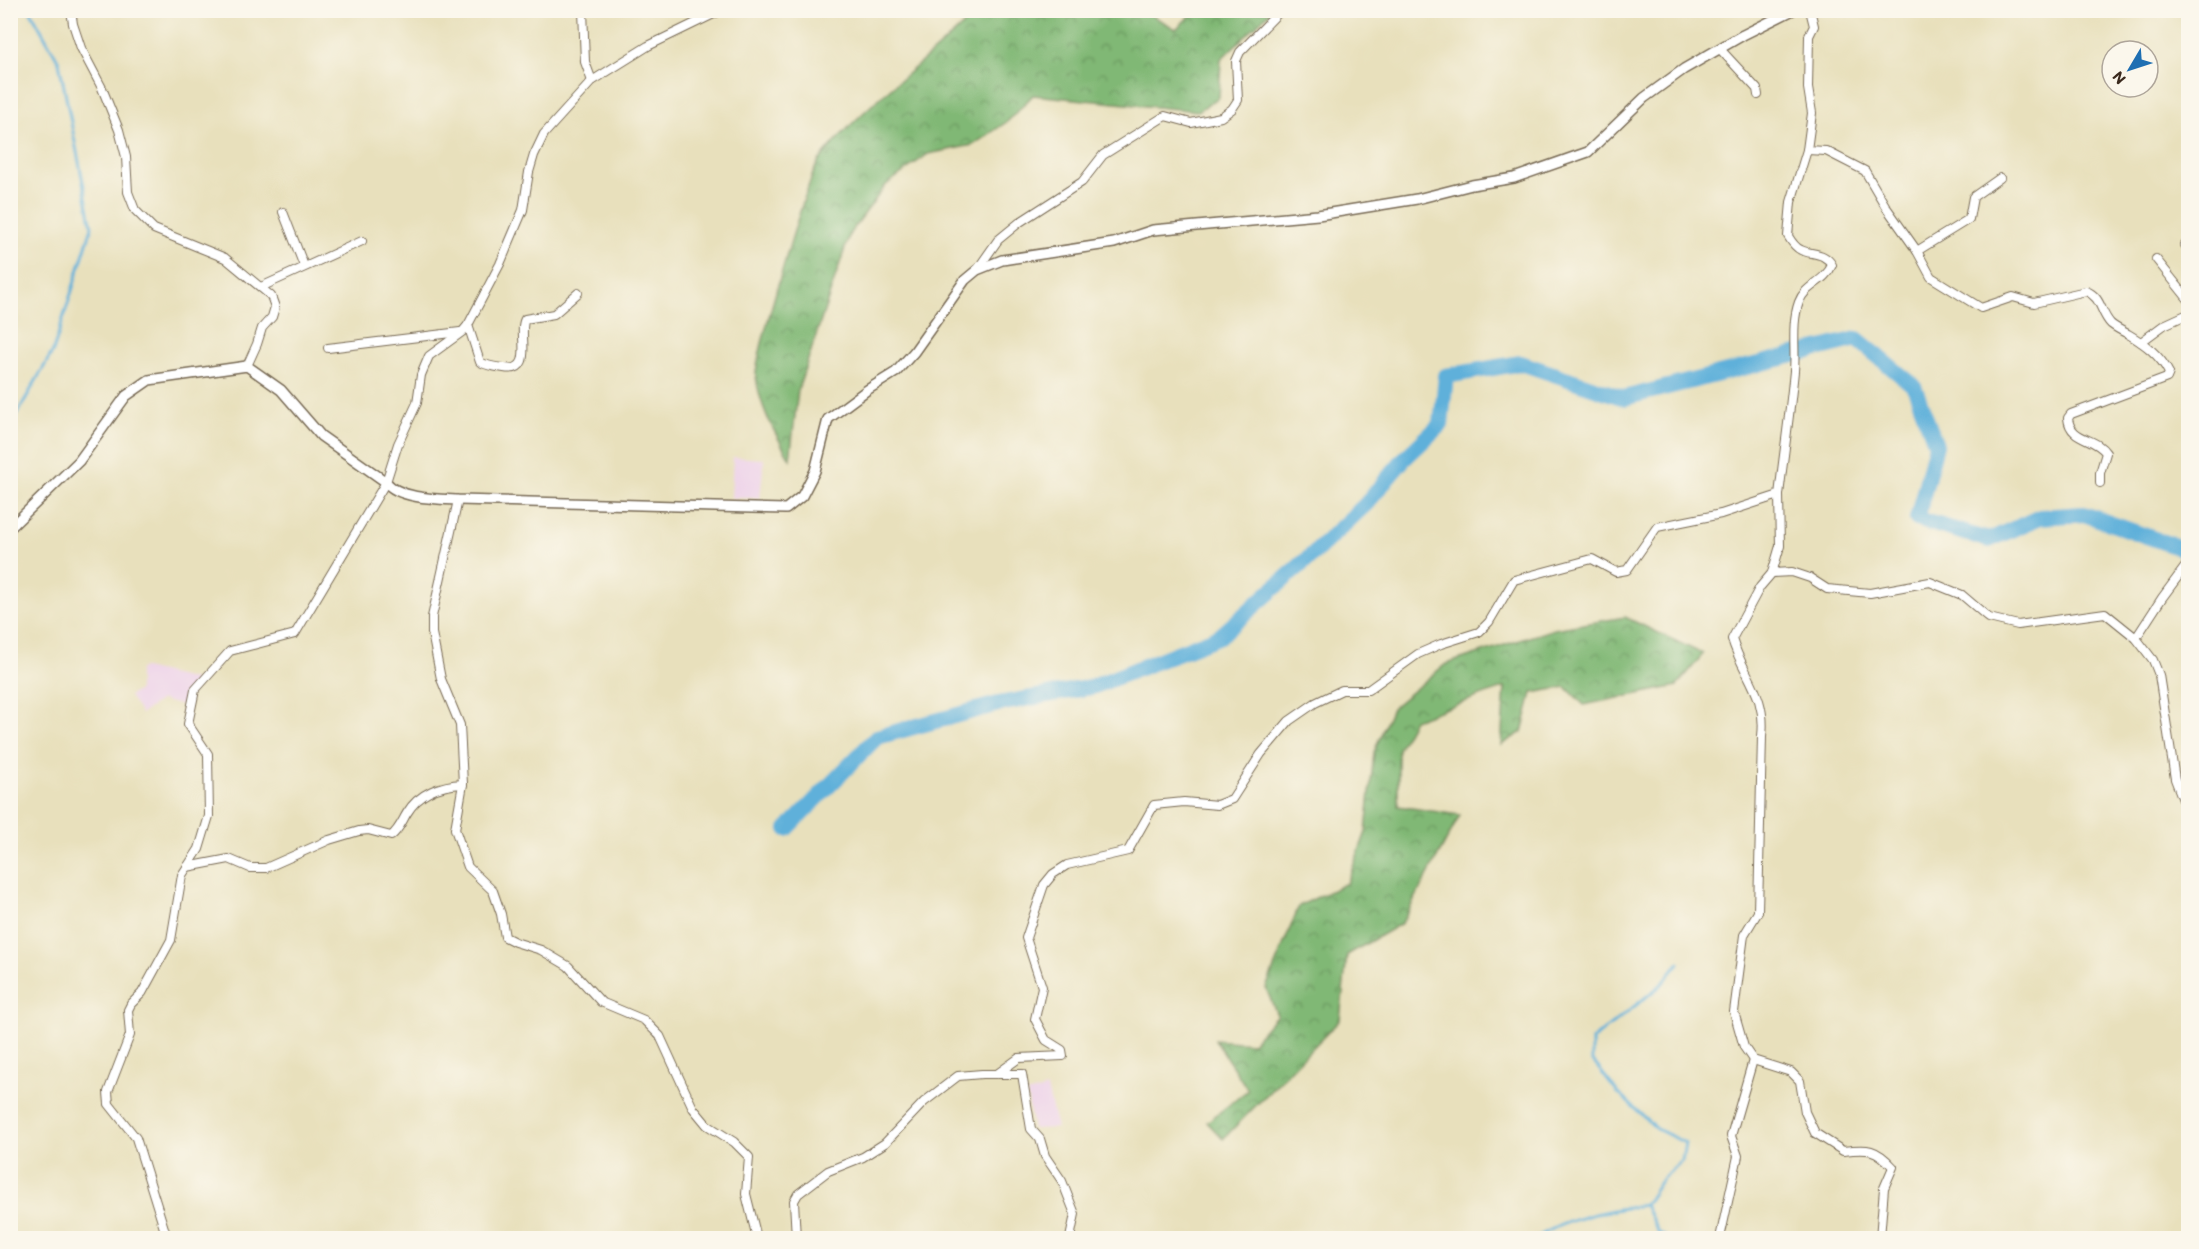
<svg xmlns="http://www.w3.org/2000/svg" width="2199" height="1249" font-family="Itim,sans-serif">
<defs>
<pattern id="forest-crowns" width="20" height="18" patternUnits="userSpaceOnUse" patternTransform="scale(1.5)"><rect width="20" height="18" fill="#80b874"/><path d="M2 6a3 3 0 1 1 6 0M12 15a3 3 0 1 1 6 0" fill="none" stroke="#6a965f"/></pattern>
</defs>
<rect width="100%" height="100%" fill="#fbf7ec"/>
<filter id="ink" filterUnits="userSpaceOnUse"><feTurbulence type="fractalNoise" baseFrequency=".0167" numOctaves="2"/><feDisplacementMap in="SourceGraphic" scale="12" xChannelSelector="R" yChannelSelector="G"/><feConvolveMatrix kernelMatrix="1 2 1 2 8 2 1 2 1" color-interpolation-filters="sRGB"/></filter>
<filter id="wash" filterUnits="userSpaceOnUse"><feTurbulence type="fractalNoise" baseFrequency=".008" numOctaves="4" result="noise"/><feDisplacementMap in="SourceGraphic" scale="24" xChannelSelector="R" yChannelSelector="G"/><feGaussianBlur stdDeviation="1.35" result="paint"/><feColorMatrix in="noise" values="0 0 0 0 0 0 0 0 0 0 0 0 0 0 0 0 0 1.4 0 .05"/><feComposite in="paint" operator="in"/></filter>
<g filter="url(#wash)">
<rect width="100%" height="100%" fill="#e8e0bc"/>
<g fill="#edd1e9">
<polygon points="733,457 764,459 760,498 731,498"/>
<polygon points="144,668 195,680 186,707 161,700 141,714 129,696 139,690 139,669"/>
<polygon points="1047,1088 1057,1128 1033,1129 1027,1094"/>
</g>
<g fill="url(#forest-crowns)" stroke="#5e7149" stroke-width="1.5">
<path d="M978 11H1144L1176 29 1195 11H1271L1221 59 1219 97 1198 111 1033 95 1008 121 973 145 928 154 886 185 850 233 798 390 790 459C774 431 760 409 756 376 754 361 809 174 819 161 864 103 927 62 978 11Z"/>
<polygon points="1625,617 1703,654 1677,686 1584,705 1566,687 1532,693 1522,732 1501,745 1505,687 1414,720 1398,749 1398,806 1460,815 1402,923 1347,955 1340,1020 1223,1139 1207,1122 1248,1090 1215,1040 1252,1043 1277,1015 1266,988 1299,906 1347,883 1366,832 1374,752 1392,708 1446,664 1554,629"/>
</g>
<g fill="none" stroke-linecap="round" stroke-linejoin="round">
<g stroke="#5fb0da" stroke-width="3">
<polyline points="10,426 53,351 92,227 59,62 30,10"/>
<path d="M1536 1238C1567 1218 1607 1210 1645 1205"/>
<polyline points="1667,1238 1658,1232 1645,1205 1662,1179 1682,1161 1685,1143 1657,1129 1618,1093 1592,1060 1592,1040 1660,986 1679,963"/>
</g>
<polyline stroke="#5fb0da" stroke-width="16" points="787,829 877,737 998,704 1092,687 1220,636 1312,555 1366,504 1403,460 1441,424 1446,376 1521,363 1624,398 1857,339 1914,386 1936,445 1917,519 1989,540 2040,517 2084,514 2183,549 2188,545"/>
</g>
</g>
<g filter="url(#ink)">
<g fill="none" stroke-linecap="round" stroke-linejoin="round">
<g stroke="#786a55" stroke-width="10">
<g id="minor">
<polyline points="71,10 73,24 81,48 102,88 119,130 126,157 128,192 135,210 154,229 225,258 271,296 275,307 272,317 262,328 257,344 247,366"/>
<polyline points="583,10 585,62 592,81"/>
<polyline points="1720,49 1757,89 1758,95"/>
<polyline points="1807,150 1826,151 1865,171 1886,207 1917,251 1969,219 1973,197 2000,178"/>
<polyline points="283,212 304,266"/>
<polyline points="2185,245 2188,248"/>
<path d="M1917 251 1931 277 1981 308 2013 297 2034 303 2086 291C2102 297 2100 313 2111 324 2116 328 2122 331 2128 334 2145 344 2160 355 2169 373L2167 378 2071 414 2068 418C2070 441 2096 437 2106 453L2100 473V483"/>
<polyline points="2156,259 2188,299"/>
<polyline points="977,270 998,240 1020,222 1082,182 1103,155 1165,116 1191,123 1221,117 1232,109 1238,100 1236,61 1240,52 1281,10"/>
<polyline points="261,287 362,241"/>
<path d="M468 325 480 362C487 366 495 367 504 368 536 374 517 333 525 319L554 314 578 293"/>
<polyline points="2141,342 2164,325 2188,314"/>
<polyline points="328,348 460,332"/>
<path d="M1779 495 1780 546 1772 573 1760 587 1732 639C1743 676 1767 694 1762 736L1758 912 1744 935 1734 1012 1744 1047 1753 1060 1791 1072 1800 1081 1805 1112 1815 1133 1843 1151C1868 1148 1876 1148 1893 1167L1884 1188 1880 1238"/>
<polyline points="458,500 432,617 432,633 441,679 460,725 463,784 455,829 468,867 493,891 501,914 505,937 515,942 541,950 568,966 601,1002 644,1020 660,1036 693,1108 707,1125 734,1142 749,1157 746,1194 757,1238"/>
<polyline points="1772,573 1792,572 1810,578 1827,589 1870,593 1930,582 1962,595 1989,618 2018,625 2105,613 2136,638 2162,598 2188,563"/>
<polyline points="2136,638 2153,660 2159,675 2175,779 2188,813"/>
<path d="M187 867 229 859 250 868H266L329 840 359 831 368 830 391 836C399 830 402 821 407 813 419 793 441 785 463 784"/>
<path d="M997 1074 1019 1058 1063 1056 1062 1050 1046 1040 1035 1019 1042 987 1026 938 1044 885 1053 874 1067 865 1128 851 1154 805 1184 802 1217 805 1232 799 1261 754 1289 721 1315 703 1342 690H1368L1418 654 1441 644 1479 632 1489 622 1514 580 1592 559 1616 572 1627 570 1657 527 1721 514 1779 495C1784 453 1790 412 1794 371 1796 348 1791 324 1799 302 1805 285 1825 282 1832 265 1825 252 1812 255 1801 250 1796 248 1791 241 1788 236L1791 202 1807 150 1812 113 1808 88 1809 36 1814 26 1810 10"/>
<polyline points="167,1238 136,1138 109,1104 108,1092 130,1035 128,1010 131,1004 142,993 171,940 182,875 199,849 209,816 208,754 188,724 195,690 230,651 295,634 386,482 398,444 417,403 421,375 429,356 462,332 468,325 500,264 523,210 529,172 534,155 544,134 592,81 648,46 722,10"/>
<polyline points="796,1238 794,1201 798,1194 828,1171 863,1157 885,1143 924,1102 958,1076 982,1074 1022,1074 1031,1129 1040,1139 1045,1156 1062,1181 1075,1214 1070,1238"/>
<polyline points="1720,1238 1738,1156 1731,1136 1753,1060"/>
</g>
</g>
<g stroke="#786a55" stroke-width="12">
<path id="tertiary" d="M10 528 79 461 126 396 149 380 247 366 281 390 321 436 386 482C399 499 438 499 458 500L786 509 802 496 815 471 828 419 867 390 896 372 914 352 965 280 977 270 1002 260 1114 243 1153 230 1318 215 1417 199 1472 185 1514 178 1588 152 1644 98 1684 69 1743 35 1793 10"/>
</g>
<use href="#minor" stroke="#fff" stroke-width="8"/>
<use href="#tertiary" stroke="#fff" stroke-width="9"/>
</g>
</g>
<rect width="2199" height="1249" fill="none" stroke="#fbf7ec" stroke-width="36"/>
<g transform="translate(2130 69) rotate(231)"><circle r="28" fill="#fbf7ec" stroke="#aea59a" stroke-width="1.5"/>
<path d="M0-4.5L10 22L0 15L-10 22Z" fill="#1f6fb2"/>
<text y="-9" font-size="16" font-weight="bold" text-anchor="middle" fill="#3b2a1e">N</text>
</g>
</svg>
